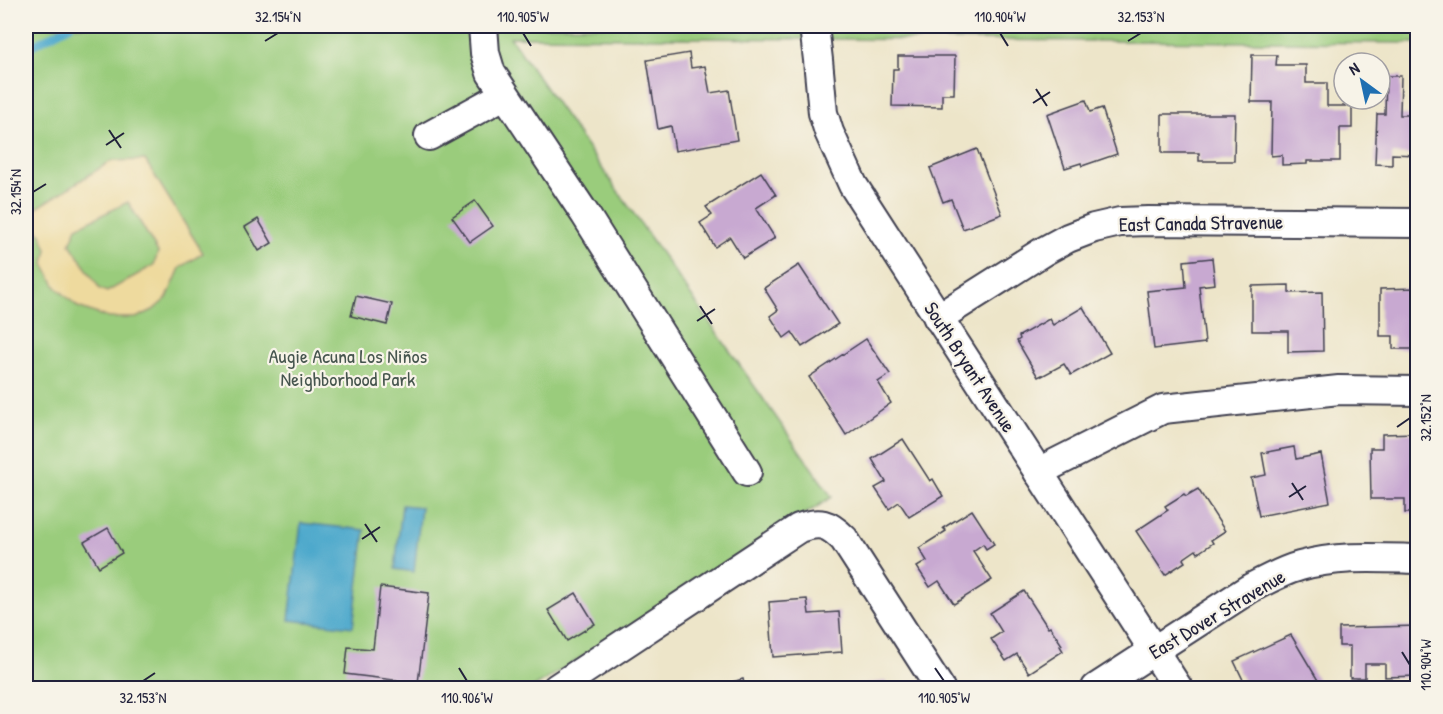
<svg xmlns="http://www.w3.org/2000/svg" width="1443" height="714" font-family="'Patrick Hand',sans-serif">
<rect width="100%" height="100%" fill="#f7f3e8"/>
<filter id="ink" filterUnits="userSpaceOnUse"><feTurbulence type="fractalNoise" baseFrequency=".0167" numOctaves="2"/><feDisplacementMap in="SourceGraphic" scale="12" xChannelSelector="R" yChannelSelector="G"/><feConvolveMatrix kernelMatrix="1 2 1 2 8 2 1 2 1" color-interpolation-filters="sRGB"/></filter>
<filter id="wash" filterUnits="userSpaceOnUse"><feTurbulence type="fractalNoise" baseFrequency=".008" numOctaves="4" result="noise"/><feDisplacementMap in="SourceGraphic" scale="24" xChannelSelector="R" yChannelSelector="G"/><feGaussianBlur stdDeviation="1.35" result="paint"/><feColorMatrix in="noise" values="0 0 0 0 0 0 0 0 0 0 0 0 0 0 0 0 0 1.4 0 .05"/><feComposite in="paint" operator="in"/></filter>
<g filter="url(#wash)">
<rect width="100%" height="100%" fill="#ede5c9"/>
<polygon fill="#9acc7b" stroke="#5e775b" stroke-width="1.5" points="26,26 1417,26 1418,43 510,37 832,497 533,688 26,688"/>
<path fill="#eeda9e" stroke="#887e6c" stroke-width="1.5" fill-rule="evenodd" d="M145 160 203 253 180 268 167 298 153 310 136 318H109L78 307 56 287 44 264 47 249 41 234 26 215 111 161ZM128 202 158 252 154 265 107 292 100 289 70 244 77 227Z"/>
<g fill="#4da9cc" stroke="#386684" stroke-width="1.5">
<polygon points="402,505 421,507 414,572 395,569"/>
<polygon points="301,523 365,530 353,627 289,620"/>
</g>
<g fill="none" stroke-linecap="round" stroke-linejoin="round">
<polyline stroke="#4da9cc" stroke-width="8" points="26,49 70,26"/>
</g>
<g id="blocks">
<g fill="#c8a9d1">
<polygon points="689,53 691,68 705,66 710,93 729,90 737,140 675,151 671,126 658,129 647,60"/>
<polygon points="1252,55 1277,55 1276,65 1306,65 1306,83 1327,83 1327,106 1352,106 1352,128 1340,128 1340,161 1307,161 1307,164 1282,165 1282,155 1271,156 1272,102 1251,102"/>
<polygon points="898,56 955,56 954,94 942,94 942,107 892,106 893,69 898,69"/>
<polygon points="1386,76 1401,76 1400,115 1418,115 1418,147 1414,147 1416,155 1392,154 1392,165 1375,164 1377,114 1385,114"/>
<polygon points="1086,100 1090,112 1102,108 1117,154 1082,166 1081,163 1065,168 1047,114"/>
<polygon points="1162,114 1235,114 1234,161 1199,161 1199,153 1162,153"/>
<polygon points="977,149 1002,214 963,229 951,199 943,202 930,168"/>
<polygon points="761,172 776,195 756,208 775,238 743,258 730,237 715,247 700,223 712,215 706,207"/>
<polygon points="475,201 493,226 470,242 452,217"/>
<polygon points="258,219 272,243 259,251 245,227"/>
<polygon points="1212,258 1215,284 1199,286 1205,343 1154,349 1147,291 1186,287 1184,261"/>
<polygon points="799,265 838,324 802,347 792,332 784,338 770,316 778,310 764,288"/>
<polygon points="1289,285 1289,293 1322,292 1323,351 1288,352 1288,331 1252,331 1252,286"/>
<polygon points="1418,288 1418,349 1393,349 1393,336 1380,336 1380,289"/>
<polygon points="356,296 392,304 387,325 351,316"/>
<polygon points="1083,307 1110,353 1071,375 1064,364 1042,376 1042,375 1038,377 1017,341 1020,339 1019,336 1049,319 1053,325"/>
<polygon points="866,339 890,374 878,382 891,403 846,435 809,377"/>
<polygon points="1418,433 1418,513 1405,513 1405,499 1371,499 1370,448 1382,448 1382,434"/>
<polygon points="903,439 930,481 933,479 943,496 909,517 899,502 889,509 875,488 886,482 872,459"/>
<polygon points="1294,447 1296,459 1321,454 1330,502 1259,516 1251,478 1266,475 1262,453"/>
<polygon points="1198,489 1225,531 1211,540 1213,543 1198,553 1196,550 1183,559 1185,562 1165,575 1136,531 1168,510 1165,506 1184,494 1186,496"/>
<polygon points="972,510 994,544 986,549 983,544 973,551 992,580 954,604 939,581 930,587 917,567 927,561 919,548 946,531 943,528"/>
<polygon points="108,528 122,553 99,567 84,542"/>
<polygon points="380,587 429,593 418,683 345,674 348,647 373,649"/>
<polygon points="1024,591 1048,628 1050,627 1062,645 1060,646 1063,651 1029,673 1017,654 1006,661 991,639 1002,632 990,613"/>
<polygon points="576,593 595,624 567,641 548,610"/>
<polygon points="807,599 809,614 839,612 842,652 773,657 769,602"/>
<polygon points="1418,626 1418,676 1385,677 1385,664 1365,664 1365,678 1350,678 1350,646 1339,646 1339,628"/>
<polygon points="1291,635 1322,687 1318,688 1247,688 1234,661"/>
<polygon points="743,679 745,688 710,688"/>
<polygon points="886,681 886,688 839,688 839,687"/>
</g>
</g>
</g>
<g filter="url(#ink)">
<use href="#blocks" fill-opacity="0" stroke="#403f50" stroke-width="1.5"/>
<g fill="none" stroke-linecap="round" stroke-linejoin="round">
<g stroke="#403f50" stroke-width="32">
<g id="minor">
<polyline points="483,26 485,53 491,73 585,214 747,472"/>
<polyline points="814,26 818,60 823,113 829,132 853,185 1178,688"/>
<polyline points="429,136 504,95"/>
<polyline points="938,318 1044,251 1068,238 1094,228 1120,222 1148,221 1418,223"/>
<polyline points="1038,472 1163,409 1339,390 1418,391"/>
<path d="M557 688 799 528C820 521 828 523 844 539L940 688"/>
<path d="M1096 688 1249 589C1266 580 1282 571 1300 566 1338 555 1379 558 1418 559"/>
</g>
</g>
<use href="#minor" stroke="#fff" stroke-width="28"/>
</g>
</g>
<path fill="none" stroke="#22223b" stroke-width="2" d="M523 33 531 46M1000 33 1008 46M265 41 278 33M1128 41 1141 33M1036 89 1047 106M1033 103 1050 92M109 130 121 148M106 145 124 133M33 192 46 184M700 306 712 324M697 321 715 309M1397 427 1410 418M1292 483 1303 500M1289 497 1306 486M365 524 377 542M362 539 380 527M1402 652 1410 665M459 668 467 681M935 668 944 681M143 681 155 673"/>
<g text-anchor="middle" stroke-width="4.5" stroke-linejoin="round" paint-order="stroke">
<g font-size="20" fill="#22223b" stroke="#f7f3e8">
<text transform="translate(1201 223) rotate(-1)" y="7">East Canada Stravenue</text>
<text transform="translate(970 367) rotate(57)" y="7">South Bryant Avenue</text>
<text transform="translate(1217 614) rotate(-31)" y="7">East Dover Stravenue</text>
</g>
<g font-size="20" fill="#46554e" stroke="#f7f3e8">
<text x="348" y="363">Augie Acuna Los Niños<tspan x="348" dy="23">Neighborhood Park</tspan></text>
</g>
</g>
<rect width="1443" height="714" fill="none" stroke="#f7f3e8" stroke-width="66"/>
<g transform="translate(1362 81) rotate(327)"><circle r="28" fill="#f7f3e8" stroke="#a29fa3" stroke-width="1.5"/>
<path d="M0-4.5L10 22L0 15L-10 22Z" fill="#1f6fb2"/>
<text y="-9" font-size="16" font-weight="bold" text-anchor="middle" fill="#22223b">N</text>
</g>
<rect x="33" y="33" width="1377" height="648" fill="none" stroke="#22223b" stroke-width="2"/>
<g font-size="15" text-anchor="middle" fill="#22223b">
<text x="278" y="22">32.154°N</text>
<text x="523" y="22">110.905°W</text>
<text x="1000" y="22">110.904°W</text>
<text x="1141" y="22">32.153°N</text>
<text transform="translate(16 192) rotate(-90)" y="5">32.154°N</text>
<text transform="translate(1426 418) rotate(-90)" y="5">32.152°N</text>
<text transform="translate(1426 665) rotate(-90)" y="5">110.904°W</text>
<text x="143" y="703">32.153°N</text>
<text x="467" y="703">110.906°W</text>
<text x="944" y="703">110.905°W</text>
</g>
</svg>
